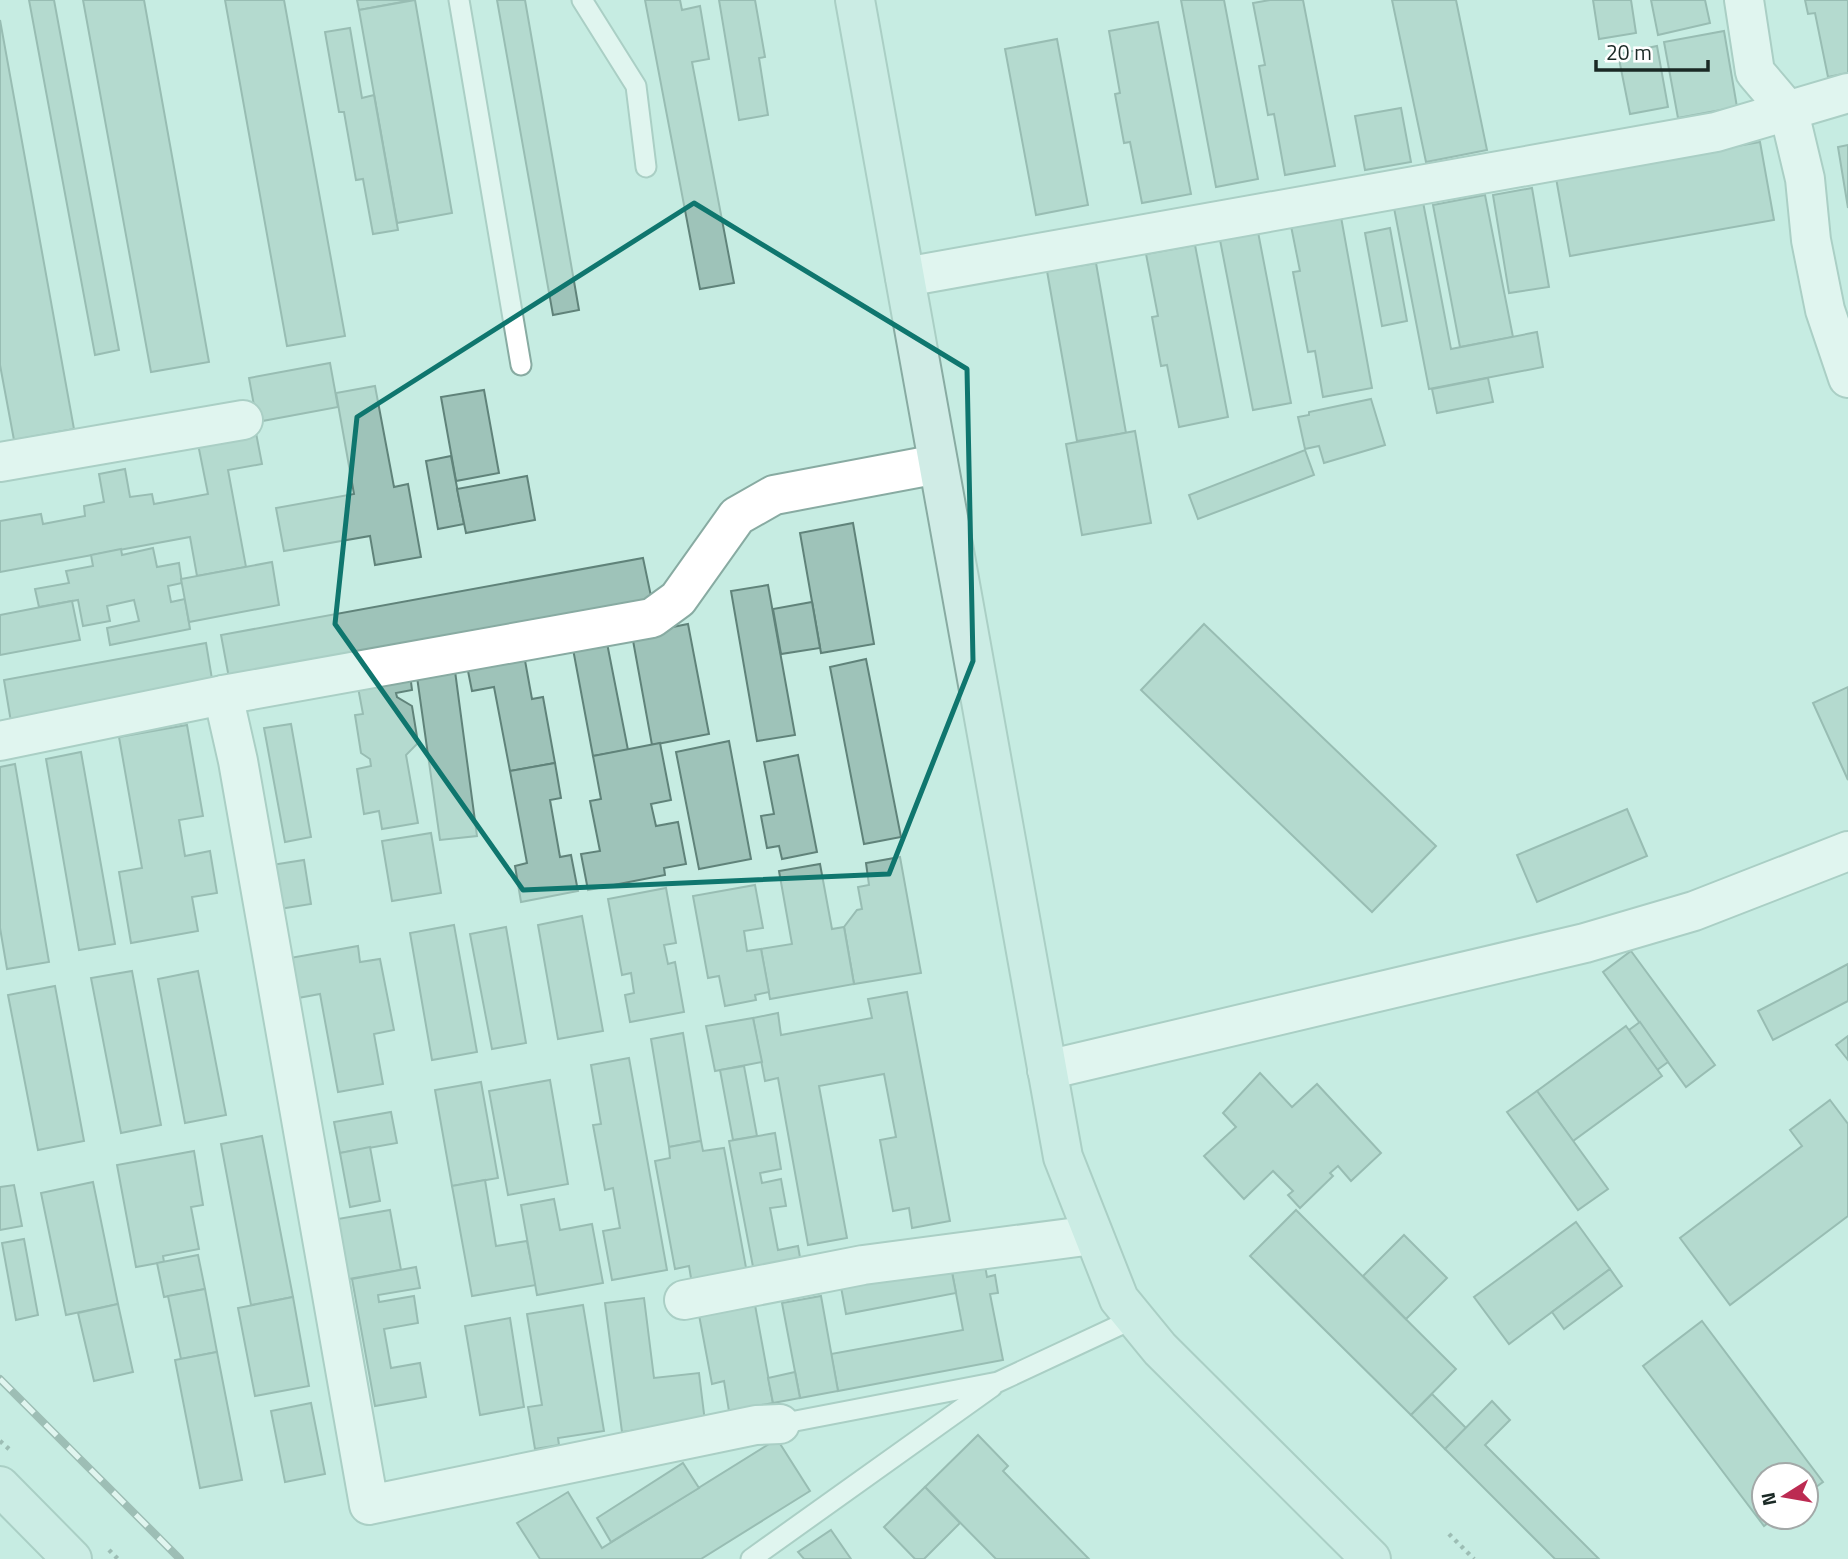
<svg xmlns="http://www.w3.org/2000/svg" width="1848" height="1559" font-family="'Titillium Web',sans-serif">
<rect width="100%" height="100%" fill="#c6ece2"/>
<g fill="#9ec3b9" stroke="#60837a" stroke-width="2">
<polygon points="29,0 54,0 119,350 95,355"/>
<polygon points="83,0 144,0 209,362 151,372"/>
<polygon points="225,0 284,0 345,336 287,346"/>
<polygon points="357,0 413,0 359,10"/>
<polygon points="415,0 452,213 397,223 359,10"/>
<polygon points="497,0 525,0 579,310 553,315"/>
<polygon points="645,0 680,0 682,10 700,6 709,59 692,62 734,283 700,289"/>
<polygon points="719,0 755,0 765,57 759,58 768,115 739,120"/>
<polygon points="1181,0 1224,0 1258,179 1216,187"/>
<polygon points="1270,0 1303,0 1335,166 1285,175 1274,114 1268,115 1259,66 1265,65 1253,3"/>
<polygon points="1392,0 1456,0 1487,150 1426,162"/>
<polygon points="1593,0 1631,0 1636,33 1599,39"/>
<polygon points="1651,0 1705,0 1710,23 1658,35"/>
<polygon points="1805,0 1848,0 1848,73 1828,77 1815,13 1808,14"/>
<polygon points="0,20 74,429 14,440 0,365"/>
<polygon points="1158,22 1191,194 1142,203 1130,142 1124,143 1115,94 1120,93 1109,31"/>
<polygon points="350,28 362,98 374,95 398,230 373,234 363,179 356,180 344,112 339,112 325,32"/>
<polygon points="1724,31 1737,107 1678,118 1664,42"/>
<polygon points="1057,39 1088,205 1036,215 1005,49"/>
<polygon points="1657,46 1668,107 1630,114 1618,54"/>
<polygon points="1401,108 1411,162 1365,170 1355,116"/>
<polygon points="1760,142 1774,220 1570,256 1556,178"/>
<polygon points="1848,145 1848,208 1838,147"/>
<polygon points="1532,188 1549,287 1509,293 1493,195"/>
<polygon points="1485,195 1513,337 1460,347 1433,205"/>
<polygon points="1423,202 1451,349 1537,332 1543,367 1429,389 1394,208"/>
<polygon points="1341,217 1372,388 1323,397 1315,351 1308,352 1293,272 1300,271 1291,226"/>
<polygon points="1390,228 1407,321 1382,326 1365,233"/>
<polygon points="1258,232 1291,403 1253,410 1220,240"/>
<polygon points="1195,245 1228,417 1179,427 1167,365 1161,366 1152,317 1158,316 1146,254"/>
<polygon points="1096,263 1126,433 1077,441 1047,271"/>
<polygon points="330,363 338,407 257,422 249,378"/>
<polygon points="1488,378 1493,402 1437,413 1432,389"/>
<polygon points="375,386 394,487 408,484 421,557 375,565 370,536 284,551 276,508 354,494 336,393"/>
<polygon points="484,390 499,473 456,481 441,397"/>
<polygon points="1371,399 1385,445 1324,463 1319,446 1305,449 1298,417 1309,415 1309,412"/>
<polygon points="1135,431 1151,523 1082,535 1066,444"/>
<polygon points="256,433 262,464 228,470 246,567 197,576 190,537 0,572 0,521 41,514 43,524 85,516 84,506 104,502 99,474 125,469 130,497 152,494 154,504 208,494 198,444"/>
<polygon points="1305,450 1314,475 1198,519 1189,495"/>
<polygon points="451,456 464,524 438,529 426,461"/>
<polygon points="527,476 535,520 466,533 457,489"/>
<polygon points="853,523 874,644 821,653 800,533"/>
<polygon points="153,548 157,567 179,563 182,583 168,586 171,602 185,599 190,629 110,645 107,628 139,621 134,600 107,606 110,621 83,626 78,600 39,607 35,589 69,583 66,571 93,566 91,555 121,549 122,555"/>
<polygon points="643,558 652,601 229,678 221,635"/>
<polygon points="272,562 279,605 189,622 181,579"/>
<polygon points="768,585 795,735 757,741 731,591"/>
<polygon points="72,601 80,640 0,655 0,615"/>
<polygon points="812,602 820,648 781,654 773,609"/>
<polygon points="688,624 709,734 652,745 632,635"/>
<polygon points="1204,624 1436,846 1372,912 1141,690"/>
<polygon points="206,643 213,685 11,722 4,680"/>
<polygon points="607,643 628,750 593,756 573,649"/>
<polygon points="524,655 532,699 543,697 555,763 510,771 494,687 472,691 467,666"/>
<polygon points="866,659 901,837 864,844 830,667"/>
<polygon points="455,671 477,836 440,840 417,677"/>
<polygon points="410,674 412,690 396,693 397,697 412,706 418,743 406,755 418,823 382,829 379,811 364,814 357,769 371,766 370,759 361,753 355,715 363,714 357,682"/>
<polygon points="1848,687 1848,780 1813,703"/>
<polygon points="291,724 311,837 285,842 264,728"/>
<polygon points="187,725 203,816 179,820 185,856 210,851 217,893 192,897 198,931 131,943 119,872 142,868 119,737"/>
<polygon points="729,741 751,859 699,869 676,752"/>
<polygon points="660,743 671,800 651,804 656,826 678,822 686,864 664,868 665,875 588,890 581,854 600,851 590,801 601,799 593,756"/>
<polygon points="81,752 115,944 79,950 46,759"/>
<polygon points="798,755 817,852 782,859 779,846 767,848 761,816 774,814 764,762"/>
<polygon points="555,763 561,798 550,800 560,857 571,855 578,891 521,902 515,866 527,863 510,771"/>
<polygon points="15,764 49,962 7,969 0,928 0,767"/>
<polygon points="1627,809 1647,856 1537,902 1517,855"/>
<polygon points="431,833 441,893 392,901 382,841"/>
<polygon points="900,857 921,973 854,984 844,927 857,910 862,909 858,887 869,885 866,863"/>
<polygon points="304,860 311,904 273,910 265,866"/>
<polygon points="820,864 832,929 844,927 854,984 770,999 761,949 792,944 779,871"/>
<polygon points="755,885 763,928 744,931 747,951 761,949 769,992 755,995 756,1000 725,1006 719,976 708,978 693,896"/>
<polygon points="666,888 676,943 664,945 668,964 675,962 684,1012 630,1022 625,995 634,993 631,973 622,975 608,899"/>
<polygon points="582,916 603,1031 558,1039 538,925"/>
<polygon points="454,925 477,1052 432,1060 410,933"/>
<polygon points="506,927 526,1043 492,1049 470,934"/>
<polygon points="358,946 360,962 380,959 394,1030 374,1034 383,1084 338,1092 320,994 298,998 290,958"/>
<polygon points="1631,951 1715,1065 1686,1087 1603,972"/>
<polygon points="1848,964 1848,1001 1773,1040 1758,1011"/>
<polygon points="132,971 161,1125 121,1133 91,978"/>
<polygon points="198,971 226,1115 185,1123 158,979"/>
<polygon points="55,986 84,1141 38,1150 8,995"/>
<polygon points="907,992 950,1221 912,1228 909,1208 893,1211 880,1140 896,1137 884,1074 819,1086 847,1238 808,1245 778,1078 765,1081 753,1018 778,1013 781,1035 872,1018 868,999"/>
<polygon points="753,1018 762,1062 715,1071 706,1026"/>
<polygon points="1640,1022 1668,1062 1657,1070 1629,1030"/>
<polygon points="1626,1026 1662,1076 1573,1141 1537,1091"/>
<polygon points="683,1033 701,1141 669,1147 651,1039"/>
<polygon points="1848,1036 1848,1060 1836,1045"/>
<polygon points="629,1058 667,1270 612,1280 603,1231 620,1228 613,1188 605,1190 593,1125 601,1124 591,1065"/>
<polygon points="744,1066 757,1136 733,1140 720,1070"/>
<polygon points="1260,1073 1292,1107 1317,1084 1381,1153 1351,1181 1338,1166 1330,1173 1333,1176 1300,1208 1288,1195 1293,1191 1273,1171 1244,1199 1204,1156 1236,1127 1223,1113"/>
<polygon points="550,1080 568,1184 508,1195 489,1091"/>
<polygon points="481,1082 498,1178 452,1186 435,1090"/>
<polygon points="1537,1091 1608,1189 1578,1210 1507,1112"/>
<polygon points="1830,1100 1848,1124 1848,1216 1730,1305 1680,1238 1802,1146 1790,1130"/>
<polygon points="391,1112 397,1143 340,1153 334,1122"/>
<polygon points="775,1133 781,1169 760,1173 762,1183 781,1179 786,1206 770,1208 778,1250 798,1246 801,1263 754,1272 729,1141"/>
<polygon points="262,1136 293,1297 251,1305 221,1144"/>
<polygon points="701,1141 703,1151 724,1148 747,1273 692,1284 689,1266 675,1269 655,1161 670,1158 669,1147"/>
<polygon points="370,1147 380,1201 350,1207 340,1153"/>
<polygon points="194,1151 203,1205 191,1207 199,1249 163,1256 164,1262 136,1267 117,1165"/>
<polygon points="485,1180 496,1246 527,1241 536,1285 472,1296 452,1186"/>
<polygon points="93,1182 118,1304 66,1315 41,1193"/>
<polygon points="14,1185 22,1226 0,1230 0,1187"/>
<polygon points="554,1199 560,1230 592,1224 603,1283 537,1295 521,1205"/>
<polygon points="390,1210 401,1270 343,1280 332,1220"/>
<polygon points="1296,1210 1456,1369 1411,1415 1250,1256"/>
<polygon points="1576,1222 1610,1269 1509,1344 1474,1297"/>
<polygon points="1404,1235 1447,1278 1406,1319 1363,1276"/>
<polygon points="24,1239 38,1315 16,1320 2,1243"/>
<polygon points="198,1255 205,1289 164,1297 157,1263"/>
<polygon points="984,1260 987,1277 995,1275 998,1293 990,1294 1003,1360 838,1391 831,1354 963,1330 951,1267"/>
<polygon points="416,1267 420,1288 378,1295 379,1302 414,1296 418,1323 384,1329 391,1368 420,1363 426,1397 375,1406 352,1279"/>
<polygon points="951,1267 956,1293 846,1314 841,1287"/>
<polygon points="1610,1269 1622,1286 1564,1329 1552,1312"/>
<polygon points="205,1289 217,1352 181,1359 168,1296"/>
<polygon points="821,1296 838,1391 800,1398 782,1303"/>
<polygon points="293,1297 309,1386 255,1396 238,1308"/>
<polygon points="644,1298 654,1378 699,1373 705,1422 622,1432 605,1303"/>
<polygon points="118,1304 133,1372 94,1381 78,1313"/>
<polygon points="583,1305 604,1431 558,1438 559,1445 535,1449 528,1407 542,1405 527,1314"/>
<polygon points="755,1305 773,1403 729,1411 724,1381 712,1384 699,1315"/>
<polygon points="510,1318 524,1407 480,1415 465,1326"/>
<polygon points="1702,1321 1823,1482 1806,1494 1806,1475 1764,1475 1764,1517 1776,1517 1764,1526 1643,1366"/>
<polygon points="217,1352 242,1480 200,1488 175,1360"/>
<polygon points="795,1372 800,1398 773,1403 768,1378"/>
<polygon points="1432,1394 1466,1428 1445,1449 1411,1415"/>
<polygon points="1492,1401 1510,1420 1485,1445 1599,1559 1555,1559 1445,1449"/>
<polygon points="311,1403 325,1474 285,1482 271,1411"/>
<polygon points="978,1435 1008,1466 1003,1471 1089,1559 996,1559 925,1487"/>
<polygon points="777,1439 810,1491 701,1559 540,1559 517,1523 568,1492 602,1548"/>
<polygon points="683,1463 699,1488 611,1542 597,1518"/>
<polygon points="925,1487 960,1523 924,1559 915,1559 884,1527"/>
<polygon points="831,1530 851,1559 804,1559 798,1552"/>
</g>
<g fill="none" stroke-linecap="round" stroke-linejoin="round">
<g stroke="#88aba2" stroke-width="23">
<g id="lane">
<polyline points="459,0 521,365"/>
<polyline points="582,0 636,86 646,167"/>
<polyline points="780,1424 998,1382 1135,1318"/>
<polyline points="751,1559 992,1387"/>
</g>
</g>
<g stroke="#88aba2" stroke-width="42">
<g id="street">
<polyline points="1744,0 1755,72 1789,112 1805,179 1811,240 1825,310 1848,378"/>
<polyline points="905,277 1716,132 1848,93"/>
<polyline points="0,462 243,420"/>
<polyline points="223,695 238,761 369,1505 756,1425 780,1424"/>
<polyline points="0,741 223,695 652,618 678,599 737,516 774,495 938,464"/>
<polyline points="1047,1070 1585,943 1694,911 1848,851"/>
<polyline points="684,1300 863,1265 1093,1235"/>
</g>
</g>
<g stroke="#88aba2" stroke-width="42">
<g id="secondary">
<polyline points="855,0 1063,1157 1119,1299 1160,1349 1371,1559"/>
<polyline points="0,1486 72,1559"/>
</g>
</g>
<g stroke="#69837c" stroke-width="4.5" stroke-dasharray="3.5 5" stroke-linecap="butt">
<polyline points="0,1441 9,1449"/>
<polyline points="1449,1534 1474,1559"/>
<polyline points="109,1550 118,1559"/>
</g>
<use href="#lane" stroke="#fff" stroke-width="19"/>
<use href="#street" stroke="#fff" stroke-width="38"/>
<use href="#secondary" stroke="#d0ece6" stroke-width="38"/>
<g stroke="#6c867f" stroke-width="8">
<polyline id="rail" points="0,1379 180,1559"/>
</g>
<use href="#rail" stroke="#fff" stroke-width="5" stroke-dasharray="16" stroke-linecap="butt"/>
</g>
<path d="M0 0H1848V1559H0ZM694 203 967 369 973 661 889 874 523 890 335 624 357 417Z" fill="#c6ece2" fill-opacity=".55" fill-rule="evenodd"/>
<path fill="none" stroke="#0f766e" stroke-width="5" stroke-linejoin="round" d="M694 203 967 369 973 661 889 874 523 890 335 624 357 417Z"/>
<g transform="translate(1785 1496) rotate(259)"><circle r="33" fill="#ffffff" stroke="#a3a9a8" stroke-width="2"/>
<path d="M0-5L12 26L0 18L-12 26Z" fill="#bc2b52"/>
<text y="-10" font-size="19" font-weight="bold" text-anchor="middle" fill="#1a2925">N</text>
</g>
<path d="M1596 60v10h112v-10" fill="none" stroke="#1a2925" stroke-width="3.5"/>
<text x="1606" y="60" font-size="21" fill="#1a2925" stroke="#ffffff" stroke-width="5" paint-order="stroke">20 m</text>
</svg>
